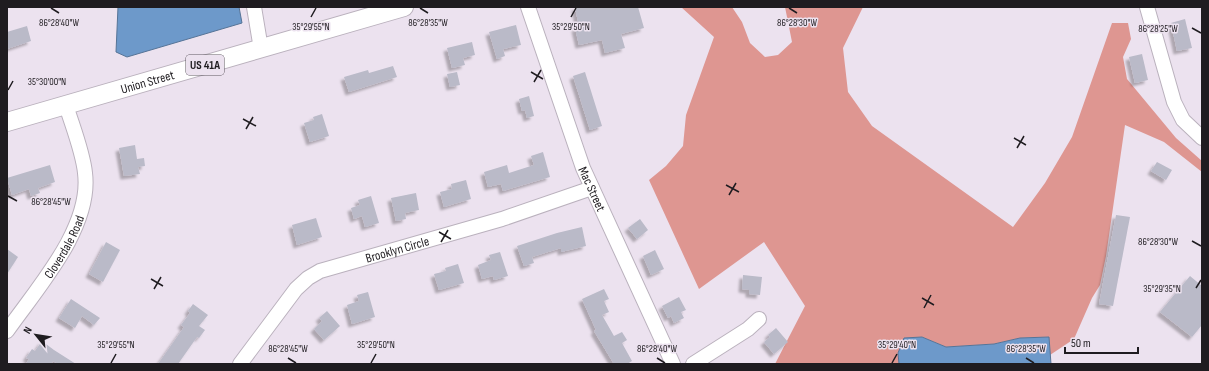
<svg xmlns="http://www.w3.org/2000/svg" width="1209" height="371" font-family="'Sofia Sans Condensed',sans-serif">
<defs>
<filter id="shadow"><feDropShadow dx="-3.5" dy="3.5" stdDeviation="1" flood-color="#0004"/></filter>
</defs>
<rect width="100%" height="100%" fill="#ece2ef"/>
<polygon fill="#de9691" points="681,7 732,7 742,22 750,43 765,57 778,55 792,42 785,7 863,7 843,48 848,92 872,126 1013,227 1045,183 1072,137 1112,23 1128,23 1131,39 1123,57 1127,79 1176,138 1202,161 1202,172 1164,142 1125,125 1106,256 1100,285 1092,298 1074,339 1050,355 1049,337 1020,338 994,344 946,347 922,337 904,339 898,353 899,364 775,364 805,306 764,242 699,289 649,180 666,166 683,146 686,115 714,37"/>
<g fill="#6d99ca" stroke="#567497">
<polygon points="118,7 239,7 242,23 127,57 116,52"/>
<polygon points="922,337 946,347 994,344 1020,338 1049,337 1051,364 899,364 898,353 904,338"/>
</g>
<g fill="#babac8" filter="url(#shadow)">
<polygon points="575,7 638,7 644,28 621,34 625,48 605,53 602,40 579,45 575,28 579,27"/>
<polygon points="1185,19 1192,48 1177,51 1171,23"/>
<polygon points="516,25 521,45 503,49 505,56 497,59 489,32"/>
<polygon points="27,26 31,41 7,49 7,32"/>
<polygon points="472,42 475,55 463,58 465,65 452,68 447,48"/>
<polygon points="1142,54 1148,80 1135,83 1129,57"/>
<polygon points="393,66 397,77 349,92 344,77 368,70 369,73"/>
<polygon points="457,72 460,85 450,87 447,74"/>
<polygon points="585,72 602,126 590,130 573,76"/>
<polygon points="529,96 534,116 527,118 525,110 522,111 519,99"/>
<polygon points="322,114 329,136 310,142 304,123 314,120 313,117"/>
<polygon points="135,145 137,159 144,158 145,166 138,167 140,174 124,176 119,148"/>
<polygon points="543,152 550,177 503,191 501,184 488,187 484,172 507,165 509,173 534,165 531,156"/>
<polygon points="1157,162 1172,170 1166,180 1151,171"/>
<polygon points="50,165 55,182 38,188 40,193 31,196 29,189 12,195 7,178"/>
<polygon points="466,180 471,199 444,207 440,192 452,189 451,184"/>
<polygon points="416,193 419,210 405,213 406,219 396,221 391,198"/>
<polygon points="371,196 379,223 365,227 362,216 354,219 351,208 360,205 358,200"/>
<polygon points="1116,215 1130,217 1113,306 1099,304"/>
<polygon points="316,218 322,237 297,245 292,225"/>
<polygon points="640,219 648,230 637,239 628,228"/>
<polygon points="582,227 586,246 561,252 561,248 532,257 534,263 524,266 517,246 557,233"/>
<polygon points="106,242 120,250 103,282 89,274"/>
<polygon points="7,249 18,257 7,274"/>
<polygon points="655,250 664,269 651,275 643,256"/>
<polygon points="500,252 508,276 494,280 493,276 482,279 478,265 491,260 489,255"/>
<polygon points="458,264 464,283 439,290 434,274 446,271 445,268"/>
<polygon points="743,275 762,277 760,295 749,294 749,290 742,289"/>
<polygon points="1190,276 1202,286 1202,325 1192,337 1160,312"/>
<polygon points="604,289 609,299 604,301 609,312 602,315 614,336 622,332 627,340 622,343 632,361 627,364 614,364 594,331 596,330 582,299"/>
<polygon points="368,292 375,317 352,324 347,305 359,301 357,295"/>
<polygon points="679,297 686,310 681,312 684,318 674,323 671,316 668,318 662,306"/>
<polygon points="71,299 100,318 94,325 82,316 75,328 59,318"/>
<polygon points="193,304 208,315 199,326 205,330 199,338 197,337 178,364 158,364 184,327 181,325 190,313 188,311"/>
<polygon points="327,311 340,326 324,340 314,329 322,321 319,318"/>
<polygon points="776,328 788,342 774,354 764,342 770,337 768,335"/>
<polygon points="42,341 54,350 76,364 58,364 53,361 51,364 26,364 29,359 26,358 32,349 35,351"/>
</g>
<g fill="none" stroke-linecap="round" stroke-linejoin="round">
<g stroke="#bab1bd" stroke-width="16">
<g id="minor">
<polyline points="254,7 261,49"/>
<path id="s1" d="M528 7 583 168 673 364"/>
<polyline points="1147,7 1174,102 1183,120 1202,138"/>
<path id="s2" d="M7 331C37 288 92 228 85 173 83 152 72 125 66 105"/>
<path id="s3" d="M240 364 296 289 308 278 320 271 502 219 592 188"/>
<polyline points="693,364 748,329 759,319"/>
</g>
</g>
<g stroke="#bab1bd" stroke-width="20">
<g id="major">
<path id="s4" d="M7 122 404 7"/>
</g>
</g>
<use href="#minor" stroke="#fff" stroke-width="14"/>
<use href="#major" stroke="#fff" stroke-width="18"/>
</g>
<path fill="none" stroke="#1f1c20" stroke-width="1.5" d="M51 8 59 13M420 8 428 13M789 8 797 13M311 17 316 8M571 17 576 8M1192 28 1201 33M531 72 543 79M534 82 541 70M8 90 13 81M243 119 256 126M246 129 253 117M1014 138 1026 145M1017 148 1024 136M726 185 739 192M729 195 736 183M8 196 17 201M439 232 451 239M1192 241 1201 246M441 242 448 230M151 279 163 286M1196 288 1201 280M154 289 161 277M922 298 934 305M924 308 931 295M288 358 296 363M657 358 665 363M1026 358 1034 363M111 363 116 354M371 363 376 354M892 363 897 354"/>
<g text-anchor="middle" stroke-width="3" stroke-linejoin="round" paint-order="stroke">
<rect fill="#ece2ef" stroke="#5c575e" stroke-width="1" x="186" y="55" width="38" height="20" rx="3"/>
<g font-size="12" font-weight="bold" fill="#1f1c20">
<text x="205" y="69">US 41A</text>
</g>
<g font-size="13" fill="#1f1c20" stroke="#ece2ef">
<text dy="5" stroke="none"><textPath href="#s4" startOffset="146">Union Street</textPath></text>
<text dy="5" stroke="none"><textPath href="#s1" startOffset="193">Mac Street</textPath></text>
<text dy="5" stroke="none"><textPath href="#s2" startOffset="102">Cloverdale Road</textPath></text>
<text dy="5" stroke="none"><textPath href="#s3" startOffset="204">Brooklyn Circle</textPath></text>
</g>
</g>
<g font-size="10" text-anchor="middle" fill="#1f1c20" stroke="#ece2ef" stroke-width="3" stroke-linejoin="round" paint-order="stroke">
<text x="59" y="26">86°28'40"W</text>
<text x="428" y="26">86°28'35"W</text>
<text x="797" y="26">86°28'30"W</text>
<text x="311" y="30">35°29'55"N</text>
<text x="571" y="30">35°29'50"N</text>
<text x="1158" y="32">86°28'25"W</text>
<text x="47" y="85">35°30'00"N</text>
<text x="51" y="205">86°28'45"W</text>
<text x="1158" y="245">86°28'30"W</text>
<text x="1162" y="292">35°29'35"N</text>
<text x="116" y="348">35°29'55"N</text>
<text x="376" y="348">35°29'50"N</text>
<text x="897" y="348">35°29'40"N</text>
<text x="288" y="352">86°28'45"W</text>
<text x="657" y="352">86°28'40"W</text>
<text x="1026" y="352">86°28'35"W</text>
</g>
<rect width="1209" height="371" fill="none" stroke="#1f1c20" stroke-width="16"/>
<g transform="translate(36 335) rotate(300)" stroke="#ece2ef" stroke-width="3" paint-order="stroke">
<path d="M0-3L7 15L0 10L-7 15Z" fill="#1f1c20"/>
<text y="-6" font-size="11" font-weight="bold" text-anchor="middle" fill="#1f1c20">N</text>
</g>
<path d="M1065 347v6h73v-6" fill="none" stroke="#1f1c20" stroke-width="2"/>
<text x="1071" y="347" font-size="12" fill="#1f1c20" stroke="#ece2ef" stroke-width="3" paint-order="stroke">50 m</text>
</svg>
